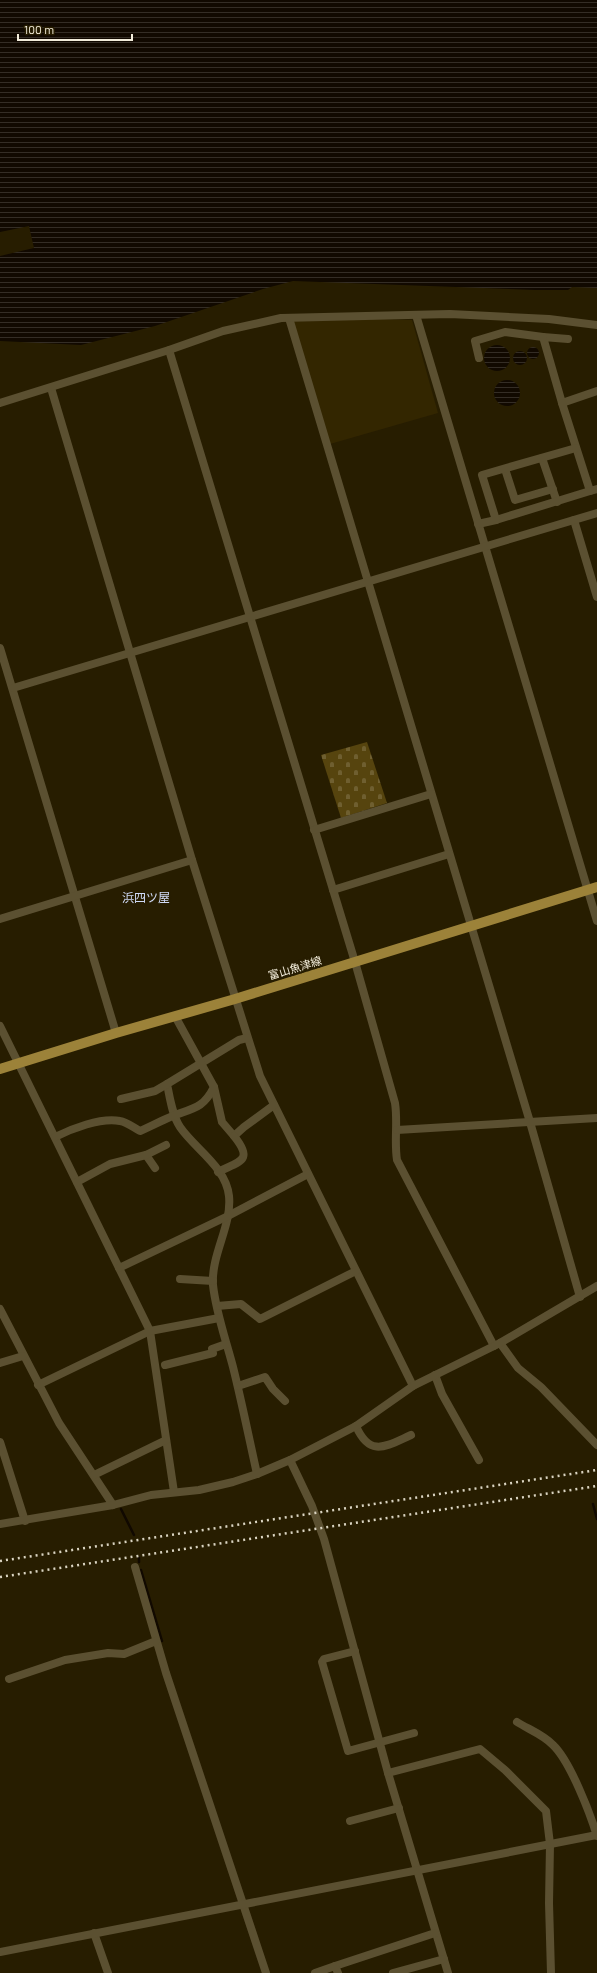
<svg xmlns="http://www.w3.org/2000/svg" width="597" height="1973" font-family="Barlow,'Noto Sans JP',sans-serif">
<defs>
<pattern id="cemetery-stones" width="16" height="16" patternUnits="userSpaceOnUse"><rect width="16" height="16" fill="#56440e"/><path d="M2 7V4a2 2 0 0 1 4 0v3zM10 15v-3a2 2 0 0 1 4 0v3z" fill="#6f5f30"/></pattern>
<pattern id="water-rules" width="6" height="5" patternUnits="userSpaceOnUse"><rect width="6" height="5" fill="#110900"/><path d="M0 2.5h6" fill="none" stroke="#342d25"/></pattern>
</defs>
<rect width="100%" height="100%" fill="#271d00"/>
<polygon fill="#332600" points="350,318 412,320 438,413 330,444 293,321"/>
<polygon fill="url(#cemetery-stones)" points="367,742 387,803 341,818 321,755"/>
<g fill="url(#water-rules)">
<polygon points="0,0 597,0 597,288 572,287 568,290 535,290 293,281 263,289 155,326 81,345 0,341"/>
<circle cx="497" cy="358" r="13"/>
<circle cx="533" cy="353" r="6"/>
<circle cx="520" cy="358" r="7"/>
<circle cx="507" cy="393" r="13"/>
</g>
<polygon fill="#271d00" points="29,226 34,248 0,256 0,232"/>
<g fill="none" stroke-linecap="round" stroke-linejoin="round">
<g stroke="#110900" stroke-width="2.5">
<polyline points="593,1504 597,1519"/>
<polyline points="121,1509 134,1535"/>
<polyline points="139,1558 139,1562"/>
<polyline points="141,1570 162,1641"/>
</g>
<g stroke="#5b5031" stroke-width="8">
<polyline points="416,315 597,921"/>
<polyline points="289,318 530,1122 580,1297"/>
<polyline points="568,339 543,337 562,403 597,391"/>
<path d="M169 350 355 962 395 1103C398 1122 394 1141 397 1160L494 1346"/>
<polyline points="479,358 475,341 505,332 543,337"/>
<polyline points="51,388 192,860 260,1076 413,1386"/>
<polyline points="0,403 169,350 223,331 281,318 450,314 549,319 597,325"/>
<polyline points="562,403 590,491 597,489"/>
<polyline points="542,458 557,502"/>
<polyline points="505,469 515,500 553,489"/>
<polyline points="496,520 590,491"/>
<polyline points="574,520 597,597"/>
<polyline points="478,524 496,520 482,475 576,448"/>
<polyline points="0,648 116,1033"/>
<polyline points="13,688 597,513"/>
<polyline points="314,830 431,794"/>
<polyline points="333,890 449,854"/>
<polyline points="0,919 192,860"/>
<polyline points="0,1026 150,1331 174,1492"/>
<path d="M247 1038 239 1040 167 1084C170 1098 172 1115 180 1127 195 1149 226 1167 229 1196 232 1226 211 1254 213 1285 216 1313 226 1340 233 1367 242 1403 249 1438 257 1474"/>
<polyline points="214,1087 222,1122 234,1136 244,1127 274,1105"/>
<polyline points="121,1099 155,1091 167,1084"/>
<polyline points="397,1130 597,1118"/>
<path d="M55 1137C71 1129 101 1117 120 1121 127 1122 134 1128 140 1131 151 1126 163 1120 175 1115 195 1108 204 1107 214 1087L175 1016"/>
<polyline points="146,1155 155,1168"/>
<path d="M218 1172C240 1161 254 1161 234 1136"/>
<polyline points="77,1182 110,1164 146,1155 166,1145"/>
<polyline points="119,1268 228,1216 308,1174"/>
<polyline points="180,1279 213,1281"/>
<polyline points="217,1306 241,1304 260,1319 356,1271"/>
<polyline points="0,1309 59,1423 113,1505"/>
<polyline points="500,1343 518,1368 541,1387 597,1445"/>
<polyline points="0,1363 23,1356"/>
<polyline points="165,1365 213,1353 212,1349 226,1344"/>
<polyline points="435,1375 442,1394 479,1460"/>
<polyline points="38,1385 150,1331 219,1318"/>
<polyline points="238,1386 265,1377 273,1389 285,1401"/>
<path d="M356 1426C370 1458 386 1446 411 1435"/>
<polyline points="0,1442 25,1521"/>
<polyline points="290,1460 312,1506 324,1539 388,1773 448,1973"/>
<polyline points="94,1475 166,1440"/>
<polyline points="0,1524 113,1505 151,1495 199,1490 233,1482 257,1474 290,1460 356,1426 413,1386 500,1343 597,1286"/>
<polyline points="135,1567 166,1673 266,1973"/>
<polyline points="355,1651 324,1659 322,1662 348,1751 414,1733"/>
<polyline points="9,1679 65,1660 108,1653 124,1654 156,1641"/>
<path d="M517 1722C528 1729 544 1735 553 1745 570 1761 590 1813 597 1836"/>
<polyline points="388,1773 480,1749 505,1770 546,1811 550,1844 549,1903 551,1973"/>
<polyline points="350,1821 399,1808"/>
<polyline points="94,1933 108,1973"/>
<polyline points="0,1952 597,1835"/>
<polyline points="335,1966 435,1933"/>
<polyline points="315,1973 335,1966 338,1973"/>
<polyline points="393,1973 444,1959"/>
</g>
<polyline stroke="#9c8239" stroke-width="10" points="0,1069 116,1033 235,999 597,887"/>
<g stroke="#dad4c1" stroke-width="2.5" stroke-dasharray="2 4" stroke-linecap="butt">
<polyline points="0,1561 597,1470"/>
<polyline points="0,1577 597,1486"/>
</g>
</g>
<g text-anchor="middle" stroke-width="4" stroke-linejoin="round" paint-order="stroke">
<g font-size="11" fill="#f3eddb" stroke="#271d00">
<text transform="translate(295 968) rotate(-17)" y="4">富山魚津線</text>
</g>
<g font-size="12" fill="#d0daf6" stroke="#271d00">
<text x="146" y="902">浜四ツ屋</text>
</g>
</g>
<path d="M18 34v6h114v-6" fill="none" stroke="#f3eddb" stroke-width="2"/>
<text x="24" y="34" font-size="12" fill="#f3eddb" stroke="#271d00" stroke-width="3" paint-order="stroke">100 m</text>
</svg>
